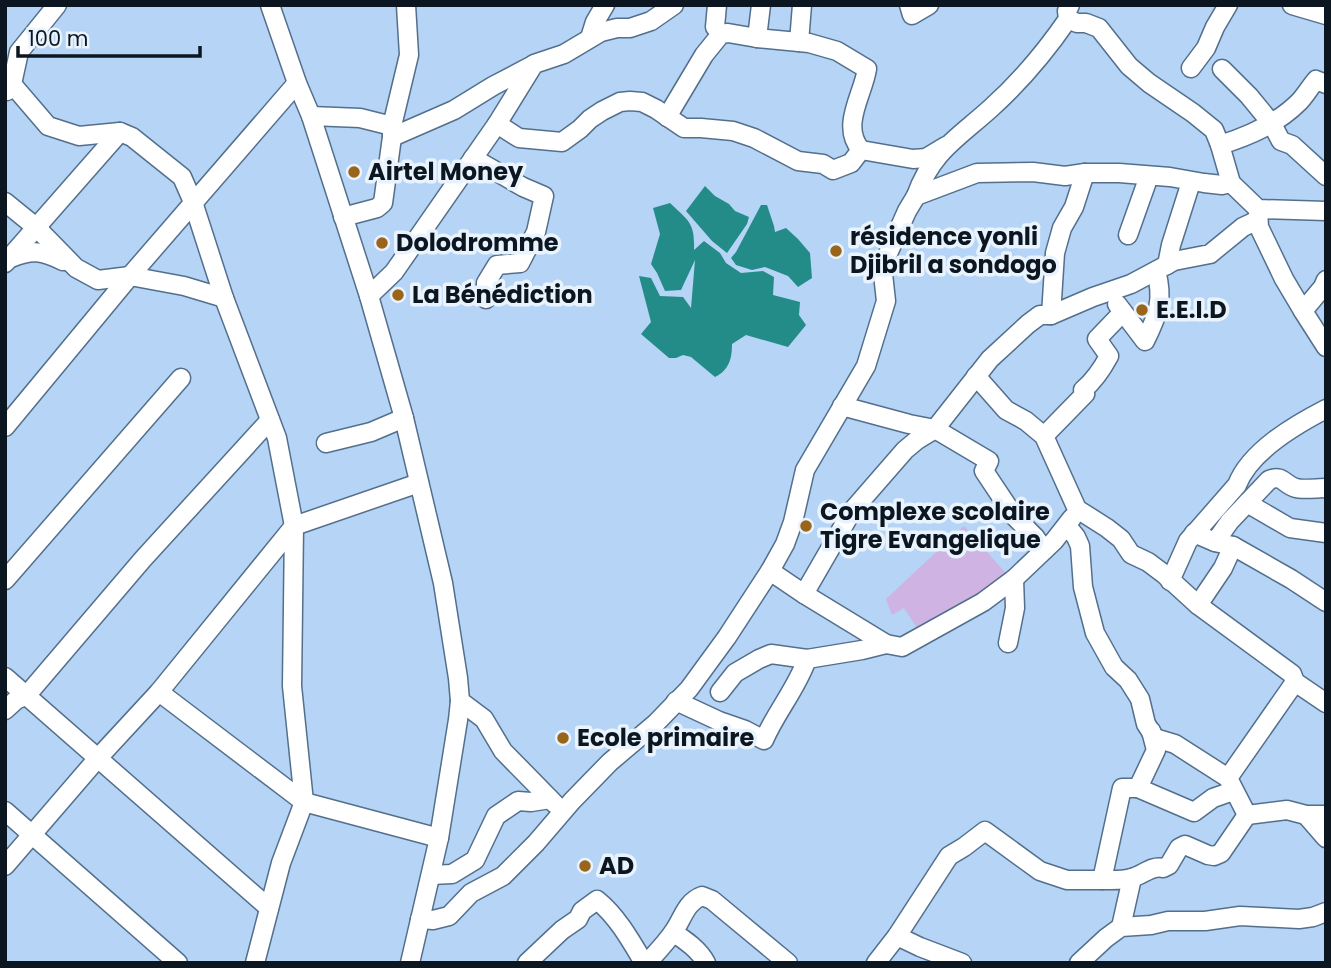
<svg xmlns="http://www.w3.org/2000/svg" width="1331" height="968" font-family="Poppins,sans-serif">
<rect width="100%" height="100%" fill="#b5d4f6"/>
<polygon fill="#cfb4e3" points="964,526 1011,579 917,628 904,608 892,615 886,599"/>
<g fill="#248c88">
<polygon points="705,186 715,196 729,204 735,211 749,217 747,224 727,253 712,241 686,211"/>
<path d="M670 203C689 221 695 223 694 250L704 241 720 253 726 263 741 273 763 271 774 277 773 295 800 302 799 315 806 325 788 347 746 335 732 344C732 359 729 370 715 377L691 357 683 355 676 358H669L641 334 651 322 639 276 651 278 660 296 683 297 691 308 695 260 681 290 665 291 657 273 651 264 660 234 653 208Z"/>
<polygon points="761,205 767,205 774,226 775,232 786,228 798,239 810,253 812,278 798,287 788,276 765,267 752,270 736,265 731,258 736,252"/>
</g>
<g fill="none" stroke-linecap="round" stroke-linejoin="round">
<g stroke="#536f8c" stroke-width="21">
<g id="minor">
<polyline points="270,5 297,83 311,116 369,296 404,418 443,583 458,678 460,701 458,720 439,838 410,963"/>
<polyline points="406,5 409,55 392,126 392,137 454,110 493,86 531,66"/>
<polyline points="717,5 715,27 721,34"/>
<polyline points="909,5 912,15 929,5"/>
<polyline points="1292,5 1326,15"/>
<polyline points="1068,19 1077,23 1086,23 1099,28 1129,66 1149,83 1193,113 1214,130 1220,145 1231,183"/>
<polyline points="590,38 595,22 605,5"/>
<polyline points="757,38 761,5"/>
<polyline points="799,42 802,5"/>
<polyline points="1191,68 1206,48 1215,27 1228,5"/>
<polyline points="1222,69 1249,96 1272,124 1281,141 1292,145 1326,176"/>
<polyline points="5,79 12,84 48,126 79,136 120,132 132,137 182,177 193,202 224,298"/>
<polyline points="7,91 12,84 19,52 57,5"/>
<polyline points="311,116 360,118 392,126"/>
<path d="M667 117 704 55 721 34 728 33 757 38 809 43 837 51 867 69C863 95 840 126 861 150"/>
<polyline points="497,124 519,138 562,142 580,129 590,119 602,111 620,102 630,101 642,102 656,109 684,128 701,128 733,131 754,138 798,161 823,164 833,170 851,163 861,150 913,159 926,158 946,146"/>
<path d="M1220 145C1249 136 1277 124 1299 102 1305 96 1310 87 1316 80L1326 84"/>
<polyline points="473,158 523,187 544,196 536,232 520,263 497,265 486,283 486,299"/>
<path d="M916 196C932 151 958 138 991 108 1021 81 1046 51 1068 19L1067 11 1070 5"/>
<polyline points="5,202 37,228 76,268 98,280 130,276 184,286 224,298 277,438 294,526 292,686 304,802 159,692"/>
<polyline points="1258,210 1259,227 1284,279 1303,311"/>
<polyline points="343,217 377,208 383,203 392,137"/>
<polyline points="1128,235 1149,176"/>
<path d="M11 258C33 249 42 251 63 261"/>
<polyline points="5,263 120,132"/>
<polyline points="1167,265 1171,245 1191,182"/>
<polyline points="1326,280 1323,287 1303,311 1326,347"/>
<polyline points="369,296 394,272 497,124 534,64 564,54 601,32 617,28 630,28 651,21 674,5"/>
<path d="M1117 304 1145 341C1158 315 1164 299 1156 271"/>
<polyline points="1051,315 1055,253 1062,228 1074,207 1085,173"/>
<polyline points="976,376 1006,410 1026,421 1044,436 1077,509 1107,528 1121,539 1131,554 1148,562 1164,574 1198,605 1292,674 1295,682 1326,703"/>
<polyline points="842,406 909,424 935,429 989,461 984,471 1014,516 1035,537 1044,550"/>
<polyline points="5,427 130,276 297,83"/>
<path d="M1044 436 1085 394 1083 390C1095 380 1102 369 1109 356L1097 339 1123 312"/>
<polyline points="326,443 371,432 404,418"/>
<polyline points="1247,503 1290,528 1326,533"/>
<polyline points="1067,526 1076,537 1080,546 1083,587 1095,633 1114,667 1128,680 1140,699 1146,724 1155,738 1175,744 1228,778 1247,815 1287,810 1306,815 1326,815"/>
<polyline points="1194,533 1215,542 1233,546 1291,579 1326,602"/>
<path d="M1215 542 1230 521 1269 480C1283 474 1284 485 1296 488 1302 490 1318 488 1326 488"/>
<polyline points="770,571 785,544 793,522 805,470 866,366 886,301 883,274 886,258 907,211 916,196 977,173 1033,172 1065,176 1085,173 1119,173 1170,177 1204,183 1222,185 1231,183 1258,209 1326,211"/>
<polyline points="5,580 181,378"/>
<path d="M1170 581 1188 541 1237 485C1250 451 1295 425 1326 409"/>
<polyline points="804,594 886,644"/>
<polyline points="1198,605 1223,568 1233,546"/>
<polyline points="1008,643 1015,608 1014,579"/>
<polyline points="5,677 269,908"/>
<polyline points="720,692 735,673 759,659 771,654 807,659 862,650 886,644 902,647 983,602 1014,579 1054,541 1072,518"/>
<polyline points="460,701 484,719 503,751 555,804"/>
<path d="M676 701 719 721 745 730 764 740C776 712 797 688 807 659"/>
<polyline points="5,710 16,700 27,695 143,559 270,420"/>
<polyline points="1228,778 1295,682"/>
<polyline points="1138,788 1194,812 1213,798 1233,791"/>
<polyline points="5,811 178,963"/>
<polyline points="1306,815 1326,838"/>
<polyline points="5,866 98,758 159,692 294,526 419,483"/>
<polyline points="431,875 452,874 475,860 496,816 518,801 531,802 550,799"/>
<path d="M1102 880C1111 880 1121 881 1131 878 1142 876 1151 865 1163 868L1169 865 1179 848 1185 845 1208 855 1214 856 1221 853 1247 815"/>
<polyline points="420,919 433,920 449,916 471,893 503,876 536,843 572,801 610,762 656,723 689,689 727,637 770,571 804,594 852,511 905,450 917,440 935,429 990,359 1028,324 1040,315 1051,315 1093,297 1131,284 1174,261 1210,254 1243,227 1258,220"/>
<polyline points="1121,927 1132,878"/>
<path d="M673 933C685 939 700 951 706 963"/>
<polyline points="897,936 920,947 962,963"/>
<polyline points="255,963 281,863 304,802 439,838"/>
<path d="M527 963 562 930 578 919 582 911 597 900C617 916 631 941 644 963"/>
<path d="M647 963C656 953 666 943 674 931 683 918 686 902 702 896L712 900 788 963"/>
<polyline points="876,963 897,936 949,856 964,847 985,831 1040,871 1067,880 1102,880 1122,788 1138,788 1156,750 1151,731"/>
<polyline points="1079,963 1106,938 1121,927 1151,925 1168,921 1205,921 1240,916 1299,919 1313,917 1326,912"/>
</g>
</g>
<use href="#minor" stroke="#fff" stroke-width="18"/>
</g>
<g fill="#99651b" stroke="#e9f3fd" stroke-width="2.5">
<circle cx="354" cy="172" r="7"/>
<circle cx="382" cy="243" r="7"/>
<circle cx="836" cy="251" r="7"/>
<circle cx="398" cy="295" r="7"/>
<circle cx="1142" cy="310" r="7"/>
<circle cx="806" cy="526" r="7"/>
<circle cx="563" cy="738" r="7"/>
<circle cx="585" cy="866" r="7"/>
</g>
<g text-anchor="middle" stroke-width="7" stroke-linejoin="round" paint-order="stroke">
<g font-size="24" font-weight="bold" fill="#0b1621" stroke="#e9f3fd" text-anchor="start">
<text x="368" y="180">Airtel Money</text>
<text x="850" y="245">résidence yonli<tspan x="850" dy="28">Djibril a sondogo</tspan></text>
<text x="396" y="251">Dolodromme</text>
<text x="412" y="303">La Bénédiction</text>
<text x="1156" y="318">E.E.I.D</text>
<text x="820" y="520">Complexe scolaire<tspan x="820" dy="28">Tigre Evangelique</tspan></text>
<text x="577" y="746">Ecole primaire</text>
<text x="599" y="874">AD</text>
</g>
</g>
<rect width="1331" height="968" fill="none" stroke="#0b1621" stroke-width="14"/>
<path d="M18 46v10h182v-10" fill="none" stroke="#0b1621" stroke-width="3.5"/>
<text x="28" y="46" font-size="21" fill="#0b1621" stroke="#e9f3fd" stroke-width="5" paint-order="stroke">100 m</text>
</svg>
